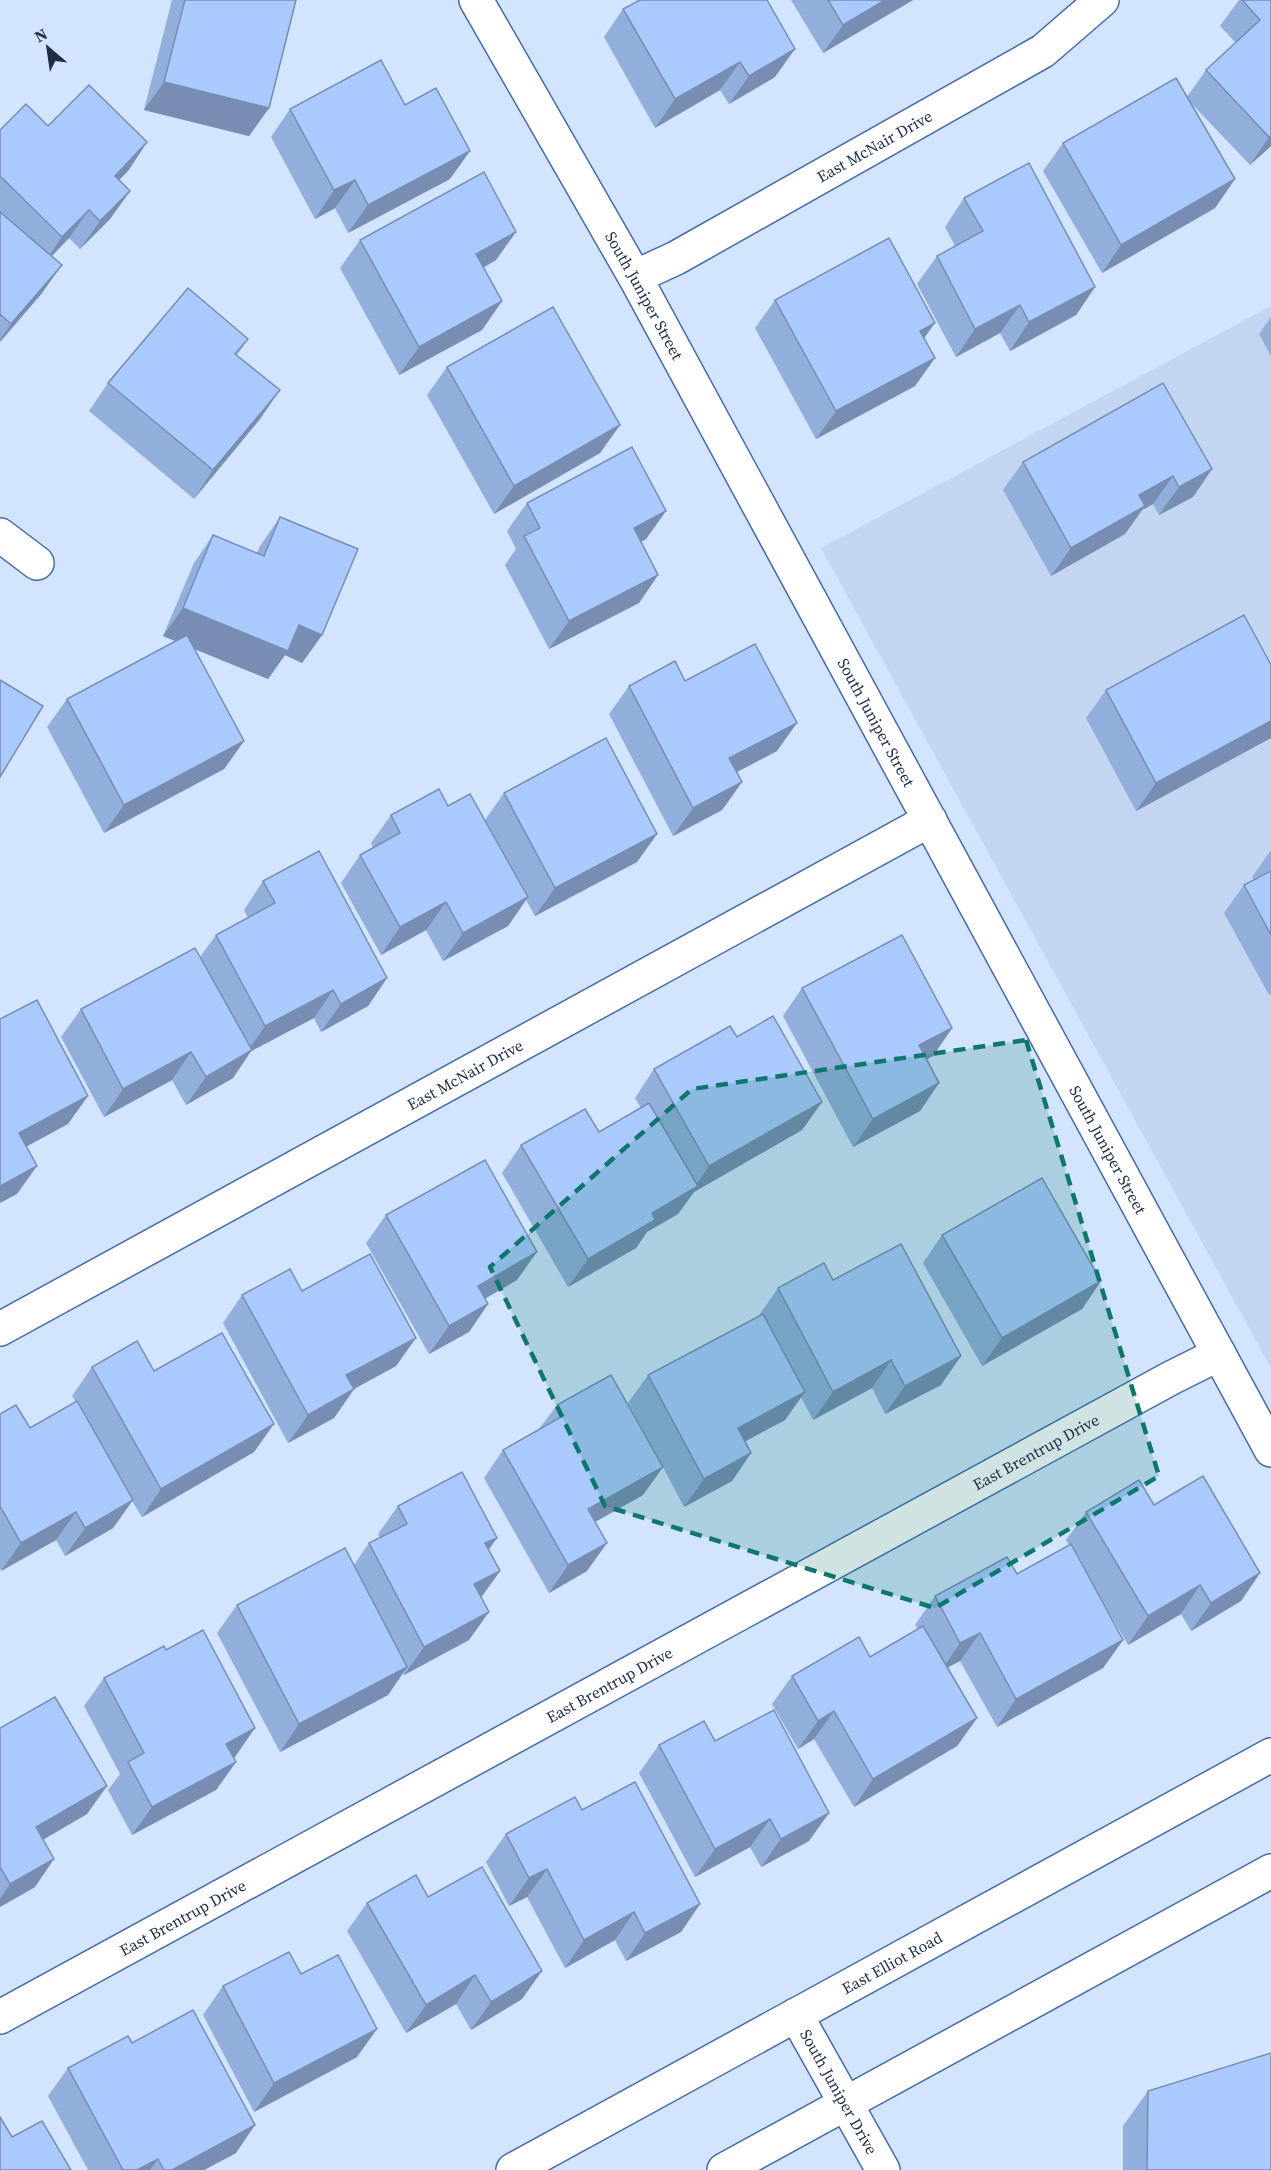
<svg xmlns="http://www.w3.org/2000/svg" width="1271" height="2170" font-family="'Source Serif 4',serif">
<rect width="100%" height="100%" fill="#d3e4fe"/>
<polygon fill="#c3d5f1" points="1271,306 1271,1368 821,548"/>
<g fill="none" stroke-linecap="round" stroke-linejoin="round">
<g stroke="#476ba5" stroke-width="36">
<g id="street">
<path id="s1" d="M476 0 635 277 1271 1450"/>
<path id="s2" d="M635 277 676 258 1043 51 1102 0"/>
<polyline points="0,535 37,563"/>
<path id="s3" d="M0 1329 930 820"/>
<path id="s4" d="M796 2015 883 2170"/>
<path id="s5" d="M0 2017 1171 1378 1219 1354"/>
</g>
</g>
<g stroke="#476ba5" stroke-width="36">
<g id="secondary">
<path id="s6" d="M513 2170 1271 1755"/>
<polyline points="724,2170 1271,1871"/>
</g>
</g>
<use href="#street" stroke="#fff" stroke-width="33"/>
<use href="#secondary" stroke="#fff" stroke-width="33"/>
</g>
<g fill="#92aeda">
<polygon points="172,0 296,0 269,108 249,136 144,110"/>
<polygon points="791,0 913,0 823,53"/>
<polygon points="1239,0 1271,0 1271,146 1250,165 1190,102 1235,179 1215,208 1102,273 1043,171 1063,143 1187,97 1206,70 1236,43 1220,26"/>
<polygon points="623,9 775,77 729,104 720,90 655,128 604,37"/>
<polygon points="405,105 450,179 348,233 335,208 315,219 271,137 290,109"/>
<polygon points="48,126 147,142 128,171 119,180 130,191 110,219 80,249 69,238 52,256 42,293 0,342 0,130"/>
<polygon points="964,198 1095,287 1076,315 1010,351 1000,333 956,357 917,284 937,256 955,246 945,227"/>
<polygon points="360,240 496,260 483,268 502,301 482,330 399,375 340,268"/>
<polygon points="775,300 924,338 915,386 816,439 755,328"/>
<polygon points="1271,317 1271,356 1259,334"/>
<polygon points="248,339 237,355 260,419 194,499 89,411 108,383"/>
<polygon points="447,367 620,425 600,453 494,514 427,395"/>
<polygon points="1023,462 1212,469 1193,497 1159,515 1153,504 1142,510 1125,534 1051,576 1003,490"/>
<polygon points="527,503 666,511 646,539 641,542 658,575 639,603 549,649 505,565 516,549 507,531"/>
<polygon points="280,517 322,635 302,663 285,655 268,679 194,649 244,741 224,769 104,833 47,727 67,699 175,641 163,636 194,563 213,535 257,553 260,546"/>
<polygon points="1271,665 1271,738 1136,811 1086,718 1106,690"/>
<polygon points="685,681 777,751 737,772 742,782 722,810 673,836 609,714 629,686"/>
<polygon points="504,793 657,834 637,862 535,916 526,900 508,926 443,961 426,930 381,955 341,883 360,855 373,848 371,843 391,815 448,806 485,820"/>
<polygon points="1271,850 1271,994 1269,995 1224,913 1244,885 1254,880 1252,877"/>
<polygon points="263,881 387,978 368,1006 321,1032 314,1018 251,1051 233,1078 186,1105 172,1080 104,1117 61,1037 81,1009 200,957 216,935 248,918 244,910"/>
<polygon points="802,988 952,1028 933,1056 927,1059 939,1083 920,1111 853,1147 783,1016"/>
<polygon points="737,1037 822,1102 802,1130 694,1192 678,1214 647,1232 636,1248 568,1287 502,1173 521,1145 599,1132 641,1108 635,1098 654,1069"/>
<polygon points="386,1215 517,1280 485,1299 488,1304 469,1332 429,1354 366,1243"/>
<polygon points="942,1235 1101,1281 1082,1309 982,1366 923,1263"/>
<polygon points="833,1280 941,1385 885,1414 872,1388 813,1420 801,1397 785,1420 745,1441 751,1453 732,1481 684,1507 663,1467 643,1495 595,1522 587,1571 549,1593 484,1478 503,1450 539,1429 557,1405 657,1456 628,1403 648,1375 758,1317 778,1288"/>
<polygon points="302,1291 396,1366 354,1389 334,1418 288,1443 223,1323 242,1295"/>
<polygon points="92,1367 154,1371 254,1452 142,1517 132,1501 113,1528 65,1556 56,1540 1,1571 0,1569 0,1414 30,1428 76,1402 72,1396"/>
<polygon points="1154,1505 1260,1573 1241,1601 1191,1631 1181,1614 1128,1645 1098,1594 1123,1640 1103,1668 997,1727 960,1661 948,1667 977,1718 957,1746 854,1807 814,1739 798,1749 772,1704 792,1676 870,1657 918,1629 915,1625 935,1596 1017,1574 1069,1545 1066,1540 1086,1512"/>
<polygon points="398,1506 497,1538 488,1550 500,1571 481,1597 469,1640 404,1675 403,1673 388,1695 280,1752 217,1633 237,1605 354,1565 369,1543 380,1538 378,1534"/>
<polygon points="104,1678 235,1757 234,1757 236,1762 216,1790 132,1835 108,1790 120,1774 84,1706"/>
<polygon points="0,1728 87,1814 43,1840 35,1887 0,1907"/>
<polygon points="715,1741 809,1841 761,1867 750,1847 695,1877 639,1773 659,1745"/>
<polygon points="582,1810 700,1904 681,1932 626,1961 615,1940 565,1968 527,1897 509,1906 486,1862 506,1834"/>
<polygon points="428,1897 522,1999 471,2030 456,2004 406,2033 347,1931 367,1903"/>
<polygon points="301,1974 357,2057 254,2112 203,2015 223,1986"/>
<polygon points="132,2043 236,2153 204,2170 88,2170 48,2096 68,2068"/>
<polygon points="1148,2091 1271,2170 1123,2170 1123,2126"/>
</g>
<g fill="#778db2">
<polygon points="885,0 913,0 823,53 843,25"/>
<polygon points="795,49 775,77 729,104 749,76"/>
<polygon points="740,62 720,90 655,128 675,99"/>
<polygon points="164,82 269,108 249,136 144,110"/>
<polygon points="1271,136 1271,146 1250,165 1269,137"/>
<polygon points="147,142 128,171 95,204 115,176"/>
<polygon points="470,151 450,179 348,233 368,205"/>
<polygon points="1235,179 1215,208 1102,273 1121,245"/>
<polygon points="355,180 335,208 315,219 334,190"/>
<polygon points="130,191 110,219 80,249 100,221"/>
<polygon points="89,210 69,238 43,265 62,237"/>
<polygon points="516,232 496,260 457,282 476,254"/>
<polygon points="62,265 42,293 0,342 0,340 11,324"/>
<polygon points="1095,287 1076,315 1010,351 1029,322"/>
<polygon points="502,301 482,330 399,375 419,347"/>
<polygon points="1020,305 1000,333 956,357 975,329"/>
<polygon points="935,323 915,351 920,331"/>
<polygon points="935,358 915,386 816,439 836,411"/>
<polygon points="280,390 260,419 194,499 213,470"/>
<polygon points="620,425 600,453 494,514 514,486"/>
<polygon points="1212,469 1193,497 1159,515 1179,487"/>
<polygon points="1173,476 1153,504 1142,510 1125,534 1051,576 1071,548 1139,495"/>
<polygon points="666,511 646,539 614,556 634,528"/>
<polygon points="658,575 639,603 549,649 569,621"/>
<polygon points="183,608 299,625 322,635 302,663 285,655 268,679 163,636"/>
<polygon points="1271,721 1271,738 1136,811 1156,783"/>
<polygon points="797,723 777,751 710,786 729,758"/>
<polygon points="244,741 224,769 104,833 124,805"/>
<polygon points="742,782 722,810 673,836 693,808"/>
<polygon points="657,834 637,862 535,916 555,888"/>
<polygon points="528,897 508,926 443,961 463,933"/>
<polygon points="446,902 426,930 381,955 400,927"/>
<polygon points="387,978 368,1006 321,1032 341,1004"/>
<polygon points="333,990 314,1018 251,1051 233,1078 186,1105 206,1077 246,1053 265,1026"/>
<polygon points="952,1028 933,1056 899,1073 919,1045"/>
<polygon points="191,1052 172,1080 104,1117 123,1089"/>
<polygon points="939,1083 920,1111 853,1147 873,1119"/>
<polygon points="88,1096 68,1124 0,1161 19,1133"/>
<polygon points="822,1102 802,1130 694,1192 678,1214 647,1232 636,1248 568,1287 588,1259 652,1213 694,1188 709,1166"/>
<polygon points="37,1166 17,1194 0,1203 0,1186"/>
<polygon points="537,1252 517,1280 458,1314 478,1286"/>
<polygon points="1101,1281 1082,1309 982,1366 1002,1338"/>
<polygon points="488,1304 469,1332 429,1354 449,1326"/>
<polygon points="416,1338 396,1366 326,1404 346,1375"/>
<polygon points="961,1356 941,1385 885,1414 905,1386"/>
<polygon points="891,1360 872,1388 813,1420 833,1392"/>
<polygon points="354,1389 334,1418 288,1443 308,1415"/>
<polygon points="805,1392 785,1420 718,1456 738,1428"/>
<polygon points="274,1424 254,1452 142,1517 161,1489"/>
<polygon points="751,1453 732,1481 684,1507 704,1479"/>
<polygon points="663,1467 643,1495 568,1537 588,1509"/>
<polygon points="133,1500 113,1528 65,1556 85,1528"/>
<polygon points="76,1512 56,1540 1,1571 21,1543"/>
<polygon points="497,1538 477,1566 485,1543"/>
<polygon points="607,1543 587,1571 549,1593 568,1565"/>
<polygon points="500,1571 480,1599 474,1584"/>
<polygon points="1260,1573 1241,1601 1191,1631 1211,1603"/>
<polygon points="1200,1585 1181,1614 1128,1645 1148,1616"/>
<polygon points="489,1612 469,1640 404,1675 424,1647"/>
<polygon points="980,1633 960,1661 941,1671 960,1643"/>
<polygon points="1123,1640 1103,1668 997,1727 1016,1699"/>
<polygon points="407,1667 388,1695 280,1752 299,1724"/>
<polygon points="834,1711 814,1739 798,1749 818,1721"/>
<polygon points="977,1718 957,1746 854,1807 873,1779"/>
<polygon points="255,1728 235,1757 206,1772 226,1744"/>
<polygon points="236,1762 216,1790 132,1835 152,1807"/>
<polygon points="107,1786 87,1814 16,1855 36,1827"/>
<polygon points="829,1813 809,1841 761,1867 781,1839"/>
<polygon points="770,1819 750,1847 695,1877 715,1849"/>
<polygon points="54,1859 35,1887 0,1907 0,1899 10,1884"/>
<polygon points="547,1869 527,1897 509,1906 529,1878"/>
<polygon points="700,1904 681,1932 626,1961 645,1933"/>
<polygon points="634,1912 615,1940 565,1968 584,1940"/>
<polygon points="542,1971 522,1999 471,2030 491,2002"/>
<polygon points="475,1975 456,2004 406,2033 426,2005"/>
<polygon points="377,2029 357,2057 254,2112 274,2083"/>
<polygon points="255,2125 236,2153 204,2170 172,2170"/>
<polygon points="158,2159 150,2170 137,2170"/>
</g>
<g fill="#aacafe" stroke="#778db2" stroke-width="1.5">
<polygon points="185,0 296,0 269,108 164,82"/>
<polygon points="640,0 767,0 795,49 749,76 740,62 675,99 623,9"/>
<polygon points="828,0 885,0 843,25"/>
<polygon points="1242,0 1271,0 1271,136 1269,137 1206,70 1260,20"/>
<polygon points="381,60 405,105 436,88 470,151 368,205 355,180 334,190 290,109"/>
<polygon points="1176,78 1235,179 1121,245 1063,143"/>
<polygon points="89,85 147,142 115,176 130,191 100,221 89,210 62,237 0,176 0,130 26,104 48,126"/>
<polygon points="1029,163 1095,287 1029,322 1020,305 975,329 937,256 983,231 964,198"/>
<polygon points="484,172 516,232 476,254 502,301 419,347 360,240"/>
<polygon points="0,212 62,265 11,324 1,315 0,316"/>
<polygon points="889,238 935,323 920,331 935,358 836,411 775,300"/>
<polygon points="188,288 248,339 235,354 280,390 213,470 108,383"/>
<polygon points="553,307 620,425 514,486 447,367"/>
<polygon points="1163,383 1212,469 1179,487 1173,476 1139,495 1145,506 1071,548 1023,462"/>
<polygon points="632,447 666,511 634,528 658,575 569,621 524,536 540,528 527,503"/>
<polygon points="280,517 358,549 322,635 299,625 288,651 183,608 213,535 264,556"/>
<polygon points="1244,615 1271,665 1271,721 1156,783 1106,690"/>
<polygon points="187,635 244,741 124,805 67,699"/>
<polygon points="755,644 797,723 729,758 742,782 693,808 629,686 675,661 685,681"/>
<polygon points="0,680 43,706 0,777"/>
<polygon points="606,738 657,834 555,888 504,793"/>
<polygon points="439,789 448,806 470,794 528,897 463,933 446,902 400,927 360,855 400,833 391,815"/>
<polygon points="319,851 387,978 341,1004 333,990 265,1026 216,935 275,903 263,881"/>
<polygon points="1271,871 1271,935 1244,885"/>
<polygon points="902,935 952,1028 919,1045 939,1083 873,1119 802,988"/>
<polygon points="195,948 252,1050 206,1077 191,1052 123,1089 81,1009"/>
<polygon points="37,1000 88,1096 19,1133 37,1166 0,1186 0,1019"/>
<polygon points="773,1016 822,1102 709,1166 654,1069 730,1026 737,1037"/>
<polygon points="649,1103 698,1186 652,1213 655,1220 588,1259 521,1145 585,1109 599,1132"/>
<polygon points="485,1160 537,1252 478,1286 488,1304 449,1326 386,1215"/>
<polygon points="1042,1178 1101,1281 1002,1338 942,1235"/>
<polygon points="901,1244 961,1356 905,1386 891,1360 833,1392 778,1288 824,1263 833,1280"/>
<polygon points="370,1254 416,1338 346,1375 354,1389 308,1415 242,1295 290,1269 302,1291"/>
<polygon points="763,1314 805,1392 738,1428 751,1453 704,1479 648,1375"/>
<polygon points="222,1333 274,1424 161,1489 92,1367 137,1341 154,1371"/>
<polygon points="611,1375 663,1467 588,1509 607,1543 568,1565 503,1450 563,1416 557,1405"/>
<polygon points="77,1401 133,1500 85,1528 76,1512 21,1543 0,1506 0,1414 16,1405 30,1428"/>
<polygon points="462,1472 497,1538 485,1543 500,1571 474,1584 489,1612 424,1647 369,1543 407,1524 398,1506"/>
<polygon points="1203,1476 1260,1573 1211,1603 1200,1585 1148,1616 1086,1512 1139,1480 1154,1505"/>
<polygon points="1071,1544 1123,1640 1016,1699 980,1633 960,1643 935,1596 1007,1557 1017,1574"/>
<polygon points="345,1548 407,1667 299,1724 237,1605"/>
<polygon points="923,1626 977,1718 873,1779 834,1711 818,1721 792,1676 859,1637 870,1657"/>
<polygon points="203,1630 255,1728 226,1744 236,1762 152,1807 128,1762 144,1753 104,1678 164,1646 166,1650"/>
<polygon points="55,1697 107,1786 36,1827 54,1859 10,1884 0,1867 0,1728"/>
<polygon points="774,1710 829,1813 781,1839 770,1819 715,1849 659,1745 704,1721 715,1741"/>
<polygon points="635,1782 700,1904 645,1933 634,1912 584,1940 547,1869 529,1878 506,1834 575,1797 582,1810"/>
<polygon points="482,1867 542,1971 491,2002 475,1975 426,2005 367,1903 416,1875 428,1897"/>
<polygon points="289,1952 301,1974 338,1955 377,2029 274,2083 223,1986"/>
<polygon points="193,2010 255,2125 172,2170 164,2170 158,2159 137,2170 123,2170 68,2068 128,2036 132,2043"/>
<polygon points="1271,2053 1271,2170 1147,2170 1148,2091"/>
<polygon points="0,2117 12,2137 42,2121 71,2170 0,2170"/>
</g>
<path fill="#0f766e" fill-opacity="0.2" stroke="#0f766e" stroke-width="4.5" stroke-dasharray="12 8" stroke-linejoin="round" d="M1026 1040 1159 1476 935 1608 605 1506 490 1267 692 1089Z"/>
<g text-anchor="middle" stroke-width="4.5" stroke-linejoin="round" paint-order="stroke">
<g font-size="16" fill="#1f2e47" stroke="#d3e4fe">
<text dy="6" stroke="none"><textPath href="#s2" startOffset="273">East McNair Drive</textPath></text>
<text dy="6" stroke="none"><textPath href="#s1" startOffset="340">South Juniper Street</textPath></text>
<text dy="6" stroke="none"><textPath href="#s1" startOffset="826">South Juniper Street</textPath></text>
<text dy="6" stroke="none"><textPath href="#s3" startOffset="530">East McNair Drive</textPath></text>
<text dy="6" stroke="none"><textPath href="#s1" startOffset="1312">South Juniper Street</textPath></text>
<text dy="6" stroke="none"><textPath href="#s5" startOffset="1180">East Brentrup Drive</textPath></text>
<text dy="6" stroke="none"><textPath href="#s5" startOffset="694">East Brentrup Drive</textPath></text>
<text dy="6" stroke="none"><textPath href="#s5" startOffset="208">East Brentrup Drive</textPath></text>
<text dy="6" stroke="none"><textPath href="#s6" startOffset="432">East Elliot Road</textPath></text>
<text dy="6" stroke="none"><textPath href="#s4" startOffset="88">South Juniper Drive</textPath></text>
</g>
</g>
<g transform="translate(48 48) rotate(331)" stroke="#d3e4fe" stroke-width="4.5" paint-order="stroke">
<path d="M0-4.5L10 22L0 15L-10 22Z" fill="#1f2e47"/>
<text y="-9" font-size="16" font-weight="bold" text-anchor="middle" fill="#1f2e47">N</text>
</g>
</svg>
